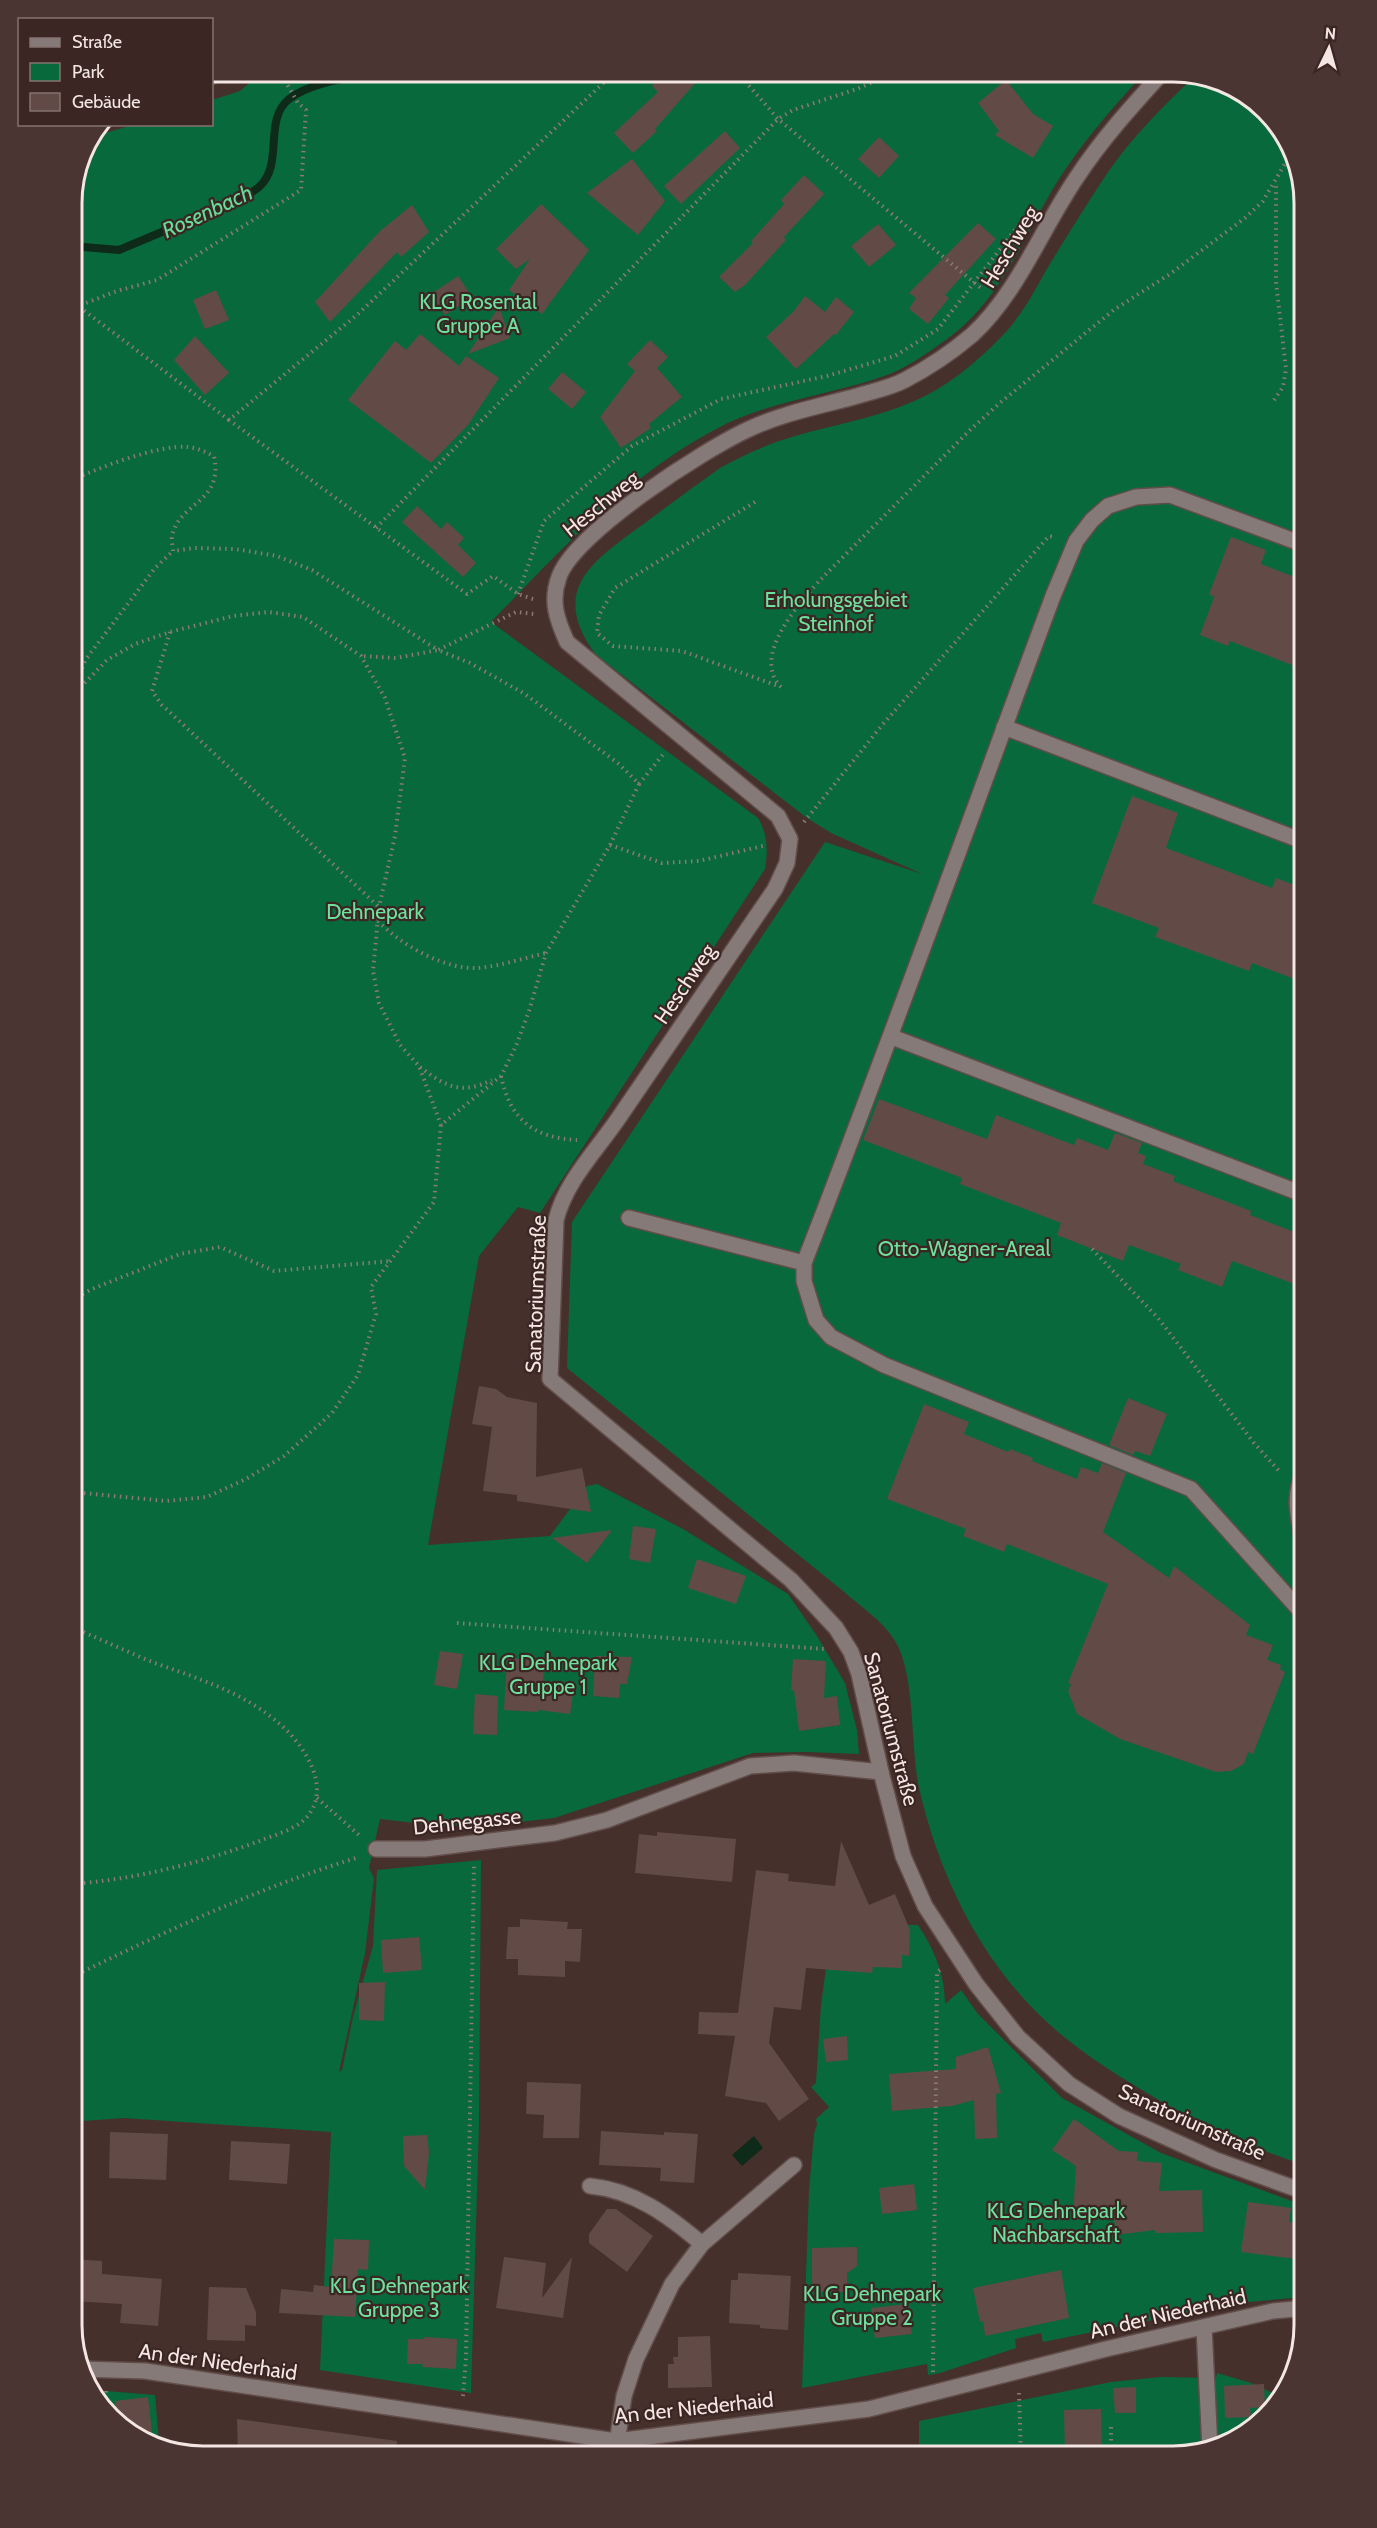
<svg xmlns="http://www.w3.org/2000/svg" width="1377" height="2528" font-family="Cabin,sans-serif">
<rect width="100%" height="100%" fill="#45302c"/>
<g fill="#08693d">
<path d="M262 72H1145C1118 102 1090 133 1067 167 1032 217 1009 285 963 326 946 341 908 368 887 375 832 395 771 400 718 428 629 474 560 551 491 622L758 818C768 835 768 850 765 869L540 1213 518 1207 479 1256 428 1545 550 1536 587 1486 597 1484 683 1529 788 1594 817 1636 845 1683 857 1730 859 1754 806 1752 753 1753 554 1818 494 1825 441 1826 380 1819 369 1868 374 1878 365 1953 339 2072 342 2070 353 2017 373 1946 377 1870 481 1860 479 2124 471 2393 320 2370 331 2132 124 2118 83 2121 72 2138V195L85 146 91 137 133 125 212 124V100L240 91Z"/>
<path d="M1194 77 1253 99 1295 153 1305 204V2165C1245 2146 1190 2120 1137 2087 1109 2070 1083 2053 1058 2032 985 1970 940 1880 919 1788 910 1746 916 1675 895 1641 883 1621 860 1606 843 1591L567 1368 572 1222 825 842 922 874 831 833 807 818 596 655C547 589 594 560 645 523 670 504 695 486 720 468 740 457 761 447 782 440 835 423 893 417 941 387 963 373 985 354 1003 335 1022 315 1035 290 1048 267 1067 236 1086 205 1106 175 1131 138 1162 107 1194 77Z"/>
<path d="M855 1925H918C934 1949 945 1974 945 2004L961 1990 978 2014 1062 2098 1161 2153 1305 2206V2297L1237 2303 1043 2342 1041 2333 1015 2339 1016 2348 940 2373 928 2375 927 2364 802 2388 809 2190 814 2134 817 2124 816 2119 829 2107 811 2087 816 2083 821 2005 830 1939Z"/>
<polygon points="1217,2373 1251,2383 1283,2398 1224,2446 1173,2456 919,2456 919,2421 1111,2382 1160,2377 1216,2378"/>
<polygon points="94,2390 155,2395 159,2443 130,2434"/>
</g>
<polygon fill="#0e2a19" points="754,2136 763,2148 742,2166 732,2155"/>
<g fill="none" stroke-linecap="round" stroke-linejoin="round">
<path stroke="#0e2a19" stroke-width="8" d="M72 246 119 250 245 197C250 193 256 190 260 186 284 163 263 120 289 99 314 80 353 78 383 72"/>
</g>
<g fill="#624a47">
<polygon points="664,72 705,72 655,129 657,131 633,153 614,133 658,92 652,86"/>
<polygon points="1006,80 1033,114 1053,126 1033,158 995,135 999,131 978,103"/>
<polygon points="725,131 740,148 681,204 664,186"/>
<polygon points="879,137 899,156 879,178 858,159"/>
<polygon points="632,159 665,201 638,235 587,193"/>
<polygon points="804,175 824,194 784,237 786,240 745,285 735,292 719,277 753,243 751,241 784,204 781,200"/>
<polygon points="541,204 589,250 542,314 509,290 530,259 516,269 496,249"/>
<polygon points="412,205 429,232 401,257 397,252 330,322 315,302 379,232"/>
<polygon points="978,223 996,239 945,295 949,298 928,324 909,309 916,298 909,293"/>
<polygon points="878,224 896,245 869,267 851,246"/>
<polygon points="458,276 468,291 468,300 445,315 431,294"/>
<polygon points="216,290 229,320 205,329 193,300"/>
<polygon points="805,296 825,312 836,297 854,312 836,335 834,334 796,369 766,337 794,311"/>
<polygon points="499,307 510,338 468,354"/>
<polygon points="420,334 459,366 466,356 499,378 468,425 431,463 348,400 395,341 406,350"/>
<polygon points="195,336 229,373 205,395 174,360"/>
<polygon points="650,340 668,357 657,368 682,397 649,424 651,428 621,448 600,417 635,371 627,364"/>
<polygon points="562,372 586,392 572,409 548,389"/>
<polygon points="417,506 441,529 447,522 464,538 458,545 476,563 463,577 402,522"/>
<polygon points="1231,537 1266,550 1261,564 1305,581 1305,670 1230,641 1228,646 1200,635 1214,597 1209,594"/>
<polygon points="1132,796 1178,813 1166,848 1272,888 1276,878 1305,889 1305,983 1252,963 1249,971 1155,937 1159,928 1092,903"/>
<polygon points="879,1099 987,1139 996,1115 1074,1145 1077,1138 1108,1150 1115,1133 1142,1143 1138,1153 1146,1156 1143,1164 1175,1176 1173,1181 1251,1211 1250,1215 1305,1236 1305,1288 1232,1261 1222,1287 1178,1270 1181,1264 1129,1245 1123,1261 1057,1235 1061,1223 960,1184 962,1178 863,1140"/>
<polygon points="479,1386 496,1389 507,1397 537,1403 536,1477 582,1468 591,1512 517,1501 517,1495 483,1491 492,1427 472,1424"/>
<polygon points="1128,1398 1167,1414 1150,1456 1135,1451 1133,1455 1109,1445"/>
<polygon points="924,1404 969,1422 964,1434 1008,1452 1010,1449 1033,1458 1032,1461 1077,1479 1081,1467 1098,1473 1102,1463 1126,1473 1103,1532 1169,1578 1174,1566 1250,1625 1246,1635 1273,1645 1267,1660 1281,1665 1280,1669 1285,1672 1253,1754 1248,1752 1244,1764 1231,1771 1216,1772 1120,1739 1077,1714 1068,1691 1071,1684 1068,1683 1108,1584 1007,1544 1004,1552 963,1536 966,1529 887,1499"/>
<polygon points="633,1526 656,1529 650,1563 629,1559"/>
<polygon points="612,1530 587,1563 552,1538"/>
<polygon points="697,1559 746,1576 736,1604 688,1588"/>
<polygon points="440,1651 463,1654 457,1689 434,1685"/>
<polygon points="595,1656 632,1657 627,1684 620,1684 619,1698 593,1696"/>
<polygon points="507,1658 544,1661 543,1682 574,1686 570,1714 538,1710 538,1712 504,1710"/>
<polygon points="793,1659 826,1661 824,1698 837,1696 840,1725 799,1731 794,1690 791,1690"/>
<polygon points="475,1694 498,1696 497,1735 473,1734"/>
<polygon points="657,1832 736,1839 732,1882 635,1873 639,1834 657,1836"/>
<polygon points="841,1841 869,1905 895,1894 910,1930 909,1956 902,1955 902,1968 873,1967 872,1973 806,1968 801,2010 774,2007 769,2043 809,2099 779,2121 766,2103 725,2096 735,2036 698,2034 699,2012 738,2013 756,1870 789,1874 788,1881 835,1886"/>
<polygon points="520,1919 568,1922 567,1929 582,1929 580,1962 565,1961 565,1977 518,1975 518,1959 506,1959 508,1927 520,1927"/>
<polygon points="419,1937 422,1970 383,1973 381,1940"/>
<polygon points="385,1982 384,2021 359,2020 359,1983"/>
<polygon points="847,2036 848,2060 826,2062 823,2039"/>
<polygon points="988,2047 1001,2093 996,2094 997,2138 975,2139 974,2100 952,2106 892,2111 889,2074 956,2069 956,2057"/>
<polygon points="527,2082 581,2084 579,2138 543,2138 544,2115 526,2114"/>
<polygon points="1074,2119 1119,2151 1138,2152 1137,2161 1162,2163 1159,2191 1202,2190 1203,2232 1155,2233 1155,2230 1116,2235 1114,2217 1073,2215 1076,2166 1052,2150"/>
<polygon points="601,2131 664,2135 664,2132 698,2134 694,2183 660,2181 661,2168 599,2165"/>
<polygon points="110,2132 168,2134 166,2180 109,2178"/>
<polygon points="427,2135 429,2152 425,2190 404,2166 403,2136"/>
<polygon points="231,2141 290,2144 287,2184 229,2180"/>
<polygon points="914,2184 917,2210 882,2214 879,2188"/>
<polygon points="1248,2202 1291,2208 1289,2222 1305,2224 1305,2260 1241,2252"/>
<polygon points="607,2209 616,2209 653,2236 627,2272 589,2243 589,2234"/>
<polygon points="334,2239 369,2240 368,2270 358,2269 355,2317 279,2313 281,2289 313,2292 314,2285 331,2287"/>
<polygon points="857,2247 857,2266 847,2273 847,2292 812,2292 812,2248"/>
<polygon points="504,2257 546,2263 542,2298 572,2257 563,2318 496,2308"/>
<polygon points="72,2259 102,2261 102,2274 162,2279 158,2326 120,2323 122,2304 72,2301"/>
<polygon points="1061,2270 1069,2318 985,2336 983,2321 980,2322 973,2288"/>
<polygon points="738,2273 791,2276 788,2330 760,2328 760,2325 729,2323 731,2280 738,2280"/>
<polygon points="209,2287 246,2288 256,2312 256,2326 245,2325 245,2341 207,2340"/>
<polygon points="908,2304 912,2334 875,2338 871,2308"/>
<polygon points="710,2336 712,2387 668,2388 668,2364 674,2364 673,2357 678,2357 678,2337"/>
<polygon points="424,2337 457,2339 456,2369 422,2367 423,2364 407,2364 408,2339 424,2339"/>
<polygon points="1264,2384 1265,2407 1250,2408 1251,2417 1225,2418 1224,2386"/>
<polygon points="1136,2387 1136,2413 1115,2413 1113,2388"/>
<polygon points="148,2397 153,2441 130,2434 117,2417 115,2401"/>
<polygon points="1101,2409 1102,2456 1065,2456 1064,2410"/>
<polygon points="237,2419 397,2441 396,2456 238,2456"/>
</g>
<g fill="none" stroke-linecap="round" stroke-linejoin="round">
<g stroke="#614d49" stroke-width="18">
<g id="minor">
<path d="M1163 72C1132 106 1102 139 1077 177 1042 228 1018 293 972 335 952 352 928 368 905 380 890 388 873 391 857 396 821 406 783 413 749 429 705 449 574 533 559 577 550 601 557 620 567 642L778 816 790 839 787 863 775 889C723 964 672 1040 620 1116 598 1149 566 1180 556 1220L550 1379 791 1580 836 1628 851 1652 859 1674 881 1772 903 1856 925 1906 976 1984 1018 2037 1069 2084 1119 2116 1216 2160 1305 2192"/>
<polyline points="212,76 223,72"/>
<polyline points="1004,727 1305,842"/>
<polyline points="892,1037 1305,1195"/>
<polyline points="629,1218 804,1263"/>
<path d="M1305 1548C1299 1521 1291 1496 1305 1470"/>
<path d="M1305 1616 1191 1489 884 1365 831 1337 816 1320 804 1281V1263C890 1042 970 819 1053 596L1076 541 1092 520 1108 506 1136 497 1170 495 1305 545"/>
<polyline points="376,1849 425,1849 555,1833 607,1820 750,1766 794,1763 881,1772"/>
<path d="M590 2186C634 2190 669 2216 702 2244"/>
<polyline points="1204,2327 1210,2449"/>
<polyline points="81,2369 145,2371 616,2441 869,2409 1106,2349 1273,2311 1305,2308"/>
<polyline points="615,2456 624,2396 636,2359 672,2284 702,2244 794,2165"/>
</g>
</g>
<g stroke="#8c7a76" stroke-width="4" stroke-dasharray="1.5 4.5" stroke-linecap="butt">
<polyline points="737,72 778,119 983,290"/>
<polyline points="1274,400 1283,387 1286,369 1276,282 1276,182"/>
<polyline points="229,420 78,306 117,291 157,280 301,190 306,110 298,103 280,72"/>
<path d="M72 480C99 468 159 444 188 447 198 448 205 452 214 456 224 503 179 502 172 536 171 540 173 547 173 551L195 548 235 549 277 556 312 570 438 650 516 612 534 614"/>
<polyline points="755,502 615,588 599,615 597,633 613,646 682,651 778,686"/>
<polyline points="376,528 778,119 793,110 857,89 896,72"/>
<polyline points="518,594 544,521 632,446 721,399 827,376 895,356 938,329 1025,217"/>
<polyline points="533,599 518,594 493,576 467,594 229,420 358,314 615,72"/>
<polyline points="170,632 152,691 162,705 379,907"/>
<path d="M781 687C750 656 801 601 823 577L971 429 1001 402 1115 309 1170 274 1245 218 1263 201 1293 150"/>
<polyline points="72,690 86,659 155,568 173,551"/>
<polyline points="72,696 107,660 135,644 170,632 233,616 269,612 303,617 361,656 385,698 405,758 395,836 379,907 373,971 379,1003 400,1045 419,1066 441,1125"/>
<polyline points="639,784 665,752"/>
<polyline points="804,822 883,724 1049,536 1055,537"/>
<polyline points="610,845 662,863 699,861 767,845"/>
<path d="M378 921C400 944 444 970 478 968 501 966 524 958 546 953"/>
<path d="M420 1067C446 1087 462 1095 492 1080"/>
<path d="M501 1076C510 1119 533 1138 577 1140"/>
<polyline points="1092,1249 1158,1318 1254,1443 1281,1473"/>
<polyline points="72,1300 92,1289 180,1254 220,1247 274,1271 391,1261"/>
<polyline points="72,1492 166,1501 207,1497 246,1479 284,1456 332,1413 358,1375 376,1314 371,1287 434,1202 441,1125 501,1076 516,1046 529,1011 546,953 610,845 639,784 619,764 525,694 470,663 438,650 396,658 361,656"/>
<polyline points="457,1623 825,1649"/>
<polyline points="317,1798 359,1835"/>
<path d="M72 1884C137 1879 201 1863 262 1840 275 1835 293 1830 304 1820 336 1789 302 1741 275 1720 237 1689 192 1677 147 1660 122 1649 97 1638 72 1627"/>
<path d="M72 1977C164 1932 258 1888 356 1858"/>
<polyline points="933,2372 937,1972 940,1970"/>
<polyline points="106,2391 106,2404"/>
<polyline points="1019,2393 1021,2456"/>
<polyline points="463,2396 466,2358 474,1864"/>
<polyline points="1111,2427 1111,2456"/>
</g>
<use href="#minor" stroke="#867a78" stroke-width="15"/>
</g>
<g text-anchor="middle" stroke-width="4.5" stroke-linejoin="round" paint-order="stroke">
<g font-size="21" fill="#f4e6e3" stroke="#3b2623">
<text transform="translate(1010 247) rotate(-59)" y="7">Heschweg</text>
<text transform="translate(601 504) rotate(-39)" y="7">Heschweg</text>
<text transform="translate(685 984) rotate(-56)" y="7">Heschweg</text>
<text transform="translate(536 1294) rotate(-88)" y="7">Sanatoriumstraße</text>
<text transform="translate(891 1729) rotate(75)" y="7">Sanatoriumstraße</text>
<text transform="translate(467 1822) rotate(-6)" y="7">Dehnegasse</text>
<text transform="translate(1192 2122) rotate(24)" y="7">Sanatoriumstraße</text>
<text transform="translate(1168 2314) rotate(-13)" y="7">An der Niederhaid</text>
<text transform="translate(218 2362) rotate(8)" y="7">An der Niederhaid</text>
<text transform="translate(694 2408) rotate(-6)" y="7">An der Niederhaid</text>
</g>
<g font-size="21" fill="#6de29e" stroke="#3b2623">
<text x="478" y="309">KLG Rosental<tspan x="478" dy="24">Gruppe A</tspan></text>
<text x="836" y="607">Erholungsgebiet<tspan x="836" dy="24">Steinhof</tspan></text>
<text x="375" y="919">Dehnepark</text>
<text x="964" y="1256">Otto-Wagner-Areal</text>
<text x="548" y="1670">KLG Dehnepark<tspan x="548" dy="24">Gruppe 1</tspan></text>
<text x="1056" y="2218">KLG Dehnepark<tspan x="1056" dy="24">Nachbarschaft</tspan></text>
<text x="399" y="2293">KLG Dehnepark<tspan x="399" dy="24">Gruppe 3</tspan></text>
<text x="872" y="2301">KLG Dehnepark<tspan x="872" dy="24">Gruppe 2</tspan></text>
</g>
<g font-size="22" font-style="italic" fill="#66dc98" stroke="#3b2623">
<text transform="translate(207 211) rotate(-25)" y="8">Rosenbach</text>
</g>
</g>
<path d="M0 0H1377V2528H0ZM203 82H1173A121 121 0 0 1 1294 203V2325A121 121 0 0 1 1173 2446H203A121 121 0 0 1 82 2325V203A121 121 0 0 1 203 82Z" fill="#4a3532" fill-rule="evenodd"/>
<path fill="none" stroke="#f4e6e3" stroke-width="3" d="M203 82H1173A121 121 0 0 1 1294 203V2325A121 121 0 0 1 1173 2446H203A121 121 0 0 1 82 2325V203A121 121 0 0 1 203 82Z"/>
<rect x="18" y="18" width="195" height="108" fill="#3b2623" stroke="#857370" stroke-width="1.5"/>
<rect x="30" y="38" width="30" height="9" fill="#867a78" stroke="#857370" stroke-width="1.5"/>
<text x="72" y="48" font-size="18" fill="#f4e6e3">Straße</text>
<rect x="30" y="63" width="30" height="18" fill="#08693d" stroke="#857370" stroke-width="1.5"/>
<text x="72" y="78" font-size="18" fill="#f4e6e3">Park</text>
<rect x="30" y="93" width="30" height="18" fill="#624a47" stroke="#857370" stroke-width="1.5"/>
<text x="72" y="108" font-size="18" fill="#f4e6e3">Gebäude</text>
<g transform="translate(1329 48) rotate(5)" stroke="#3b2623" stroke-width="4.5" paint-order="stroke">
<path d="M0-4.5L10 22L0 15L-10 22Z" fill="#f4e6e3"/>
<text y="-9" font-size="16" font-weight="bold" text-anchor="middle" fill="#f4e6e3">N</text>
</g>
</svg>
